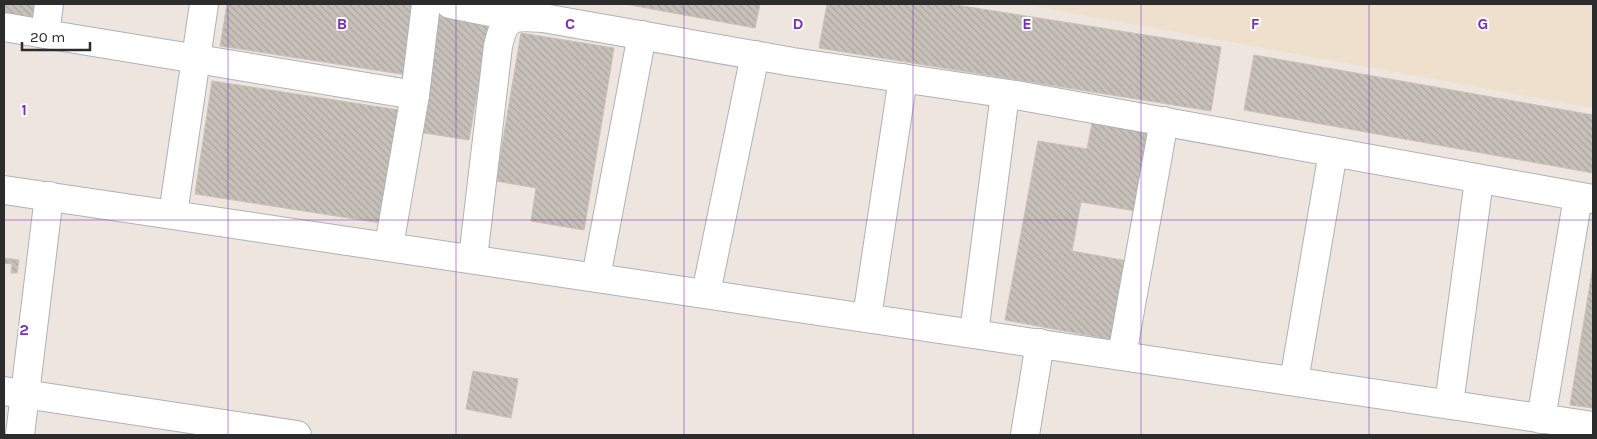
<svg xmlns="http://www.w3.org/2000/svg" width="1597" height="439" font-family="Karla,sans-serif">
<defs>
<pattern id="building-back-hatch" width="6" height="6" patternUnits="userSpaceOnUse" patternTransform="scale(1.25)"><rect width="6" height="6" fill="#c6c0b9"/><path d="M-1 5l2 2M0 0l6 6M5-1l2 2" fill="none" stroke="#aaa59f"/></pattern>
</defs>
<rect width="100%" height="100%" fill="#ede5de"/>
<polygon fill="#efe0cd" points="1022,4 1593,4 1593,108"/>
<g fill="url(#building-back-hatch)" stroke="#c9c1b7">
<polygon points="4,4 38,4 37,17 4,13"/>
<polygon points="227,4 419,4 407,75 220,46"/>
<polygon points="625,4 760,4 755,28"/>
<polygon points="827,4 950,4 1221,47 1211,111 819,48"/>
<polygon points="432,13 489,23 469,140 412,131"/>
<polygon points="521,33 614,48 584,230 531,221 536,188 496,181"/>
<polygon points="1254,55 1593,115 1593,173 1244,110"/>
<polygon points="212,81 399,110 381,223 195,194"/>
<polygon points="1094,113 1152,124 1136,211 1081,202 1072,251 1127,261 1113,340 1005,320 1038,141 1087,149"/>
<polygon points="4,258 19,260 17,273 11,273 12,264 4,263"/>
<polygon points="1593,266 1593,408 1570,405"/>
<polygon points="473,371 518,379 511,418 466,409"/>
</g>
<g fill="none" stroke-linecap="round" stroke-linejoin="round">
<g stroke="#aeb2bc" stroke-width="30">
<g id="minor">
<polyline points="49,4 45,34 415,95"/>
<polyline points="450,4 515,17"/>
<polyline points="4,27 45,34"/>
<polyline points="4,190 1593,426"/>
<polyline points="173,214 204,4"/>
<polyline points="389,246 415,95 426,4"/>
<path d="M473 258 498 46C505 14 514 16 543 18L793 62 1016 95 1593 199"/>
<polyline points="596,277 642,35"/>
<polyline points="706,293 755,55"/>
<polyline points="867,317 903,78"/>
<polyline points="974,333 1005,94"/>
<polyline points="1122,355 1164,121"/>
<polyline points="1294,381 1333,152"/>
<polyline points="4,391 297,435"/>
<polyline points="1449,404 1479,180"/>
<polyline points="1541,419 1578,197"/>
<polyline points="20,435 49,196"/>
<polyline points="1025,435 1040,343"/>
</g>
</g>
<use href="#minor" stroke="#fff" stroke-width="28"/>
</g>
<path fill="none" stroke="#7b2cbf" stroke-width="1" stroke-opacity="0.55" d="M228 4V435M456 4V435M684 4V435M913 4V435M1141 4V435M1369 4V435M4 220H1593"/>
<g font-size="16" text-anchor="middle" font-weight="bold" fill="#7b2cbf" stroke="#fff" stroke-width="4" stroke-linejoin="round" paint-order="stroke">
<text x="342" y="29">B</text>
<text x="570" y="29">C</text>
<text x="798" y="29">D</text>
<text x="1027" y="29">E</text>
<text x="1255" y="29">F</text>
<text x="1483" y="29">G</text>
<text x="24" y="115">1</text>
<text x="24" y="335">2</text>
</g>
<rect width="1597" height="439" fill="none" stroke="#2c2c2c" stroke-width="10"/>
<path d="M22 42v8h68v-8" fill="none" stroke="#2c2c2c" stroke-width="2.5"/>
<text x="30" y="42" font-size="15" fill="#2c2c2c" stroke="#ffffff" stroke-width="4" paint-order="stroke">20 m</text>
</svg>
